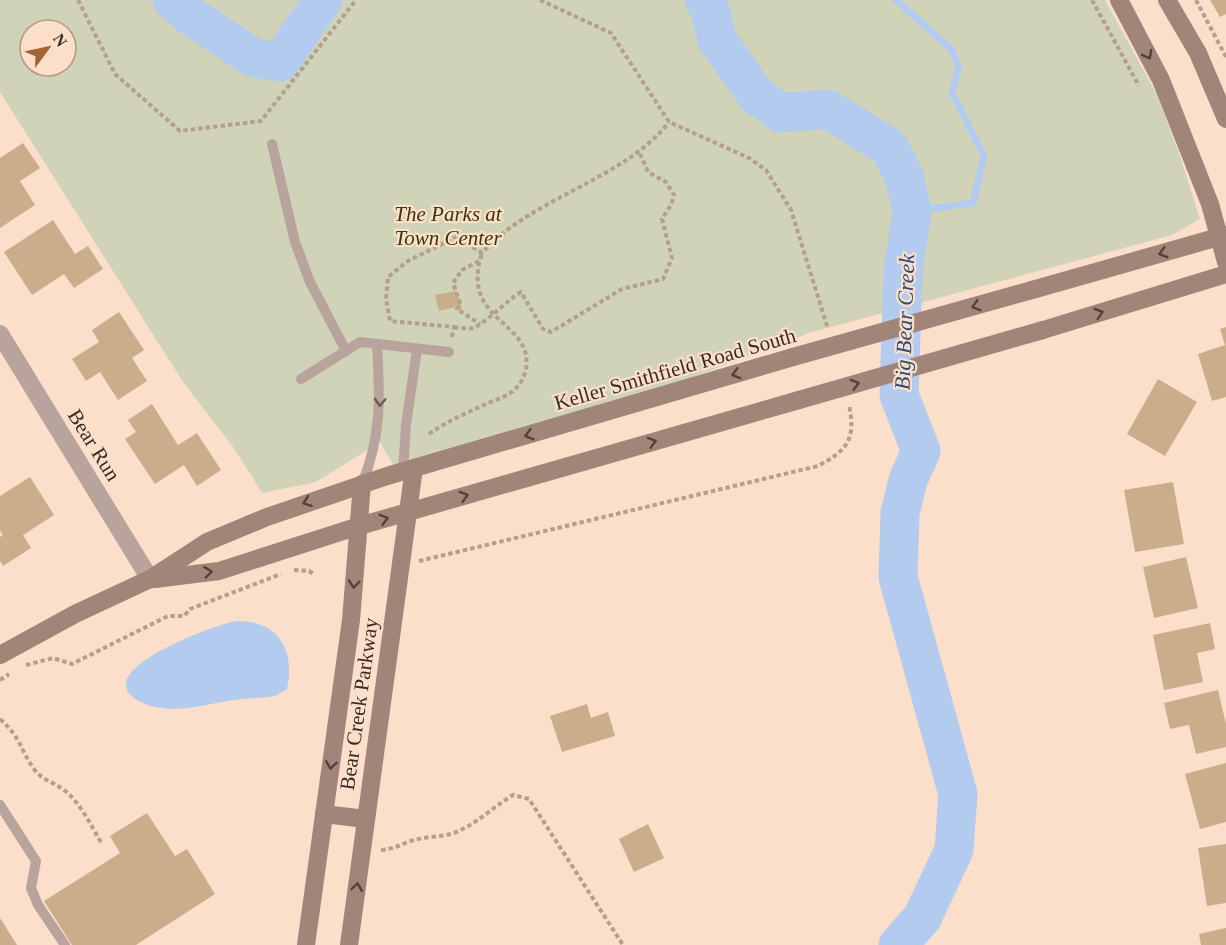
<svg xmlns="http://www.w3.org/2000/svg" width="1226" height="945" font-family="'Times New Roman',serif">
<rect width="100%" height="100%" fill="#fbdfca"/>
<path fill="#d0d3b8" fill-rule="evenodd" d="M0 0H1105L1157 95 1180 156 1200 219 1172 235 809 333 585 418 401 478 380 442 316 482 262 493 234 448 183 382 0 92ZM30 30H66V66H30Z"/>
<path fill="#b2cbef" d="M236 621C277 620 296 649 287 689L275 696C262 698 247 698 234 700 204 704 173 716 143 703 79 674 214 625 236 621Z"/>
<g fill="none" stroke-linecap="round" stroke-linejoin="round">
<polyline stroke="#b2cbef" stroke-width="7" points="896,0 952,50 959,67 952,93 984,156 973,203 912,211"/>
<g stroke="#b2cbef" stroke-width="39">
<polyline points="172,0 189,15 254,58 280,62 323,0"/>
<polyline points="704,0 711,13 717,40 757,96 781,113 827,109 889,147 904,176 912,211 903,271 899,395 921,451 908,480 900,513 898,577 958,794 954,850 922,918 898,945"/>
</g>
</g>
<g fill="#caae8b">
<polygon points="1210,0 1226,0 1226,14 1220,17"/>
<polygon points="23,143 40,168 20,181 35,205 0,228 0,158"/>
<polygon points="53,220 75,254 88,246 103,269 74,288 64,274 32,295 4,252"/>
<polygon points="456,291 461,306 439,311 435,295"/>
<polygon points="119,312 144,350 132,358 147,381 118,400 100,372 86,381 72,359 99,342 92,330"/>
<polygon points="1226,327 1226,397 1212,401 1198,354 1225,345 1220,329"/>
<polygon points="1158,379 1197,402 1165,456 1127,434"/>
<polygon points="152,404 178,445 197,433 221,470 197,486 184,465 155,484 125,439 136,432 128,420"/>
<polygon points="30,477 54,515 23,535 31,548 3,566 0,561 0,537 3,535 0,531 0,496"/>
<polygon points="1173,482 1184,544 1135,552 1124,490"/>
<polygon points="1186,557 1198,608 1154,618 1143,567"/>
<polygon points="1210,623 1215,649 1197,653 1203,682 1164,690 1153,635"/>
<polygon points="1218,690 1226,724 1226,747 1196,754 1189,725 1170,729 1164,703"/>
<polygon points="587,704 591,718 608,712 615,736 562,752 550,716"/>
<polygon points="1226,763 1226,822 1200,829 1185,774"/>
<polygon points="147,813 175,856 187,849 215,894 136,945 72,945 44,901 120,853 110,836"/>
<polygon points="648,824 664,858 634,872 619,839"/>
<polygon points="1226,844 1226,903 1207,906 1198,848"/>
<polygon points="0,918 17,945 0,945"/>
<polygon points="1226,928 1226,945 1201,945 1199,934"/>
</g>
<g fill="none" stroke-linecap="round" stroke-linejoin="round">
<g stroke="#b59f8e" stroke-width="4" stroke-dasharray="4.5 3" stroke-linecap="butt">
<polyline points="78,0 115,74 180,131 261,121 356,0"/>
<polyline points="540,0 611,33 669,122 749,158 766,170 791,210 828,329"/>
<polyline points="1092,0 1139,86"/>
<polyline points="1196,0 1226,57"/>
<polyline points="479,261 462,270 453,283 461,306 457,309 480,324"/>
<path d="M454 327C460 328 467 329 473 328 483 325 508 300 521 292L543 329 551 332 622 289 663 279 672 258 662 219 671 205 674 195 666 182 648 172 639 151"/>
<path d="M452 337 454 327 390 321 386 299 388 277 408 261 456 237 482 253C532 197 624 180 669 122"/>
<path d="M429 434C447 421 467 413 486 404 495 400 509 396 515 389 520 385 525 375 526 369 534 320 459 323 482 253"/>
<path d="M419 561 818 466C848 450 856 439 849 405"/>
<polyline points="294,570 309,571 315,575"/>
<polyline points="26,665 53,658 72,664 168,616 184,616 190,609 281,574"/>
<polyline points="0,680 9,674"/>
<path d="M0 719C22 739 19 748 34 769 43 781 54 782 64 790 81 803 91 826 102 844"/>
<path d="M381 850C393 849 398 846 408 842 422 836 439 838 454 833 477 824 493 807 513 795L529 799 623 945"/>
</g>
<g stroke="#b8a49c" stroke-width="10">
<polyline points="272,144 295,242 310,282 346,351"/>
<polyline points="301,379 360,342 449,352"/>
<polyline points="403,472 406,425 417,349"/>
<path d="M362 484C382 435 380 396 377 344"/>
<polyline points="0,805 36,861 31,888 38,905 65,945"/>
</g>
<polyline stroke="#b8a49c" stroke-width="18" points="0,334 150,579"/>
<g stroke="#a18579" stroke-width="18">
<polyline points="1119,0 1161,80 1210,204 1226,262"/>
<polyline points="1167,0 1198,53 1226,119"/>
<polyline points="1032,290 1226,235"/>
<polyline points="1043,330 1226,274"/>
<polyline points="155,579 219,571 359,526 799,400"/>
<polyline points="0,655 75,614 150,579 207,542 267,517 387,476 793,357"/>
<polyline points="324,814 366,819"/>
<polyline points="306,945 351,620 362,484"/>
<polyline points="349,945 414,468"/>
</g>
<g stroke="#a18579" stroke-width="18">
<polyline points="793,357 1032,290"/>
<polyline points="799,400 1043,330"/>
</g>
</g>
<defs><path id="oneway-chevron" d="M-2-3.5L2.5 0L-2 3.5" fill="none" stroke-width="1.6" stroke-linecap="round" stroke-linejoin="round" transform="scale(1.5)"/></defs>
<g stroke="#524239">
<use href="#oneway-chevron" transform="translate(1148 55) rotate(62)"/>
<use href="#oneway-chevron" transform="translate(1163 253) rotate(164)"/>
<use href="#oneway-chevron" transform="translate(976 306) rotate(164)"/>
<use href="#oneway-chevron" transform="translate(1099 313) rotate(-17)"/>
<use href="#oneway-chevron" transform="translate(736 374) rotate(164)"/>
<use href="#oneway-chevron" transform="translate(855 384) rotate(-16)"/>
<use href="#oneway-chevron" transform="translate(529 435) rotate(164)"/>
<use href="#oneway-chevron" transform="translate(652 442) rotate(-16)"/>
<use href="#oneway-chevron" transform="translate(464 496) rotate(-16)"/>
<use href="#oneway-chevron" transform="translate(307 502) rotate(160)"/>
<use href="#oneway-chevron" transform="translate(384 519) rotate(-16)"/>
<use href="#oneway-chevron" transform="translate(208 572) rotate(-7)"/>
<use href="#oneway-chevron" transform="translate(354 584) rotate(95)"/>
<use href="#oneway-chevron" transform="translate(331 765) rotate(98)"/>
<use href="#oneway-chevron" transform="translate(357 887) rotate(-82)"/>
</g>
<use stroke="#6b5c54" href="#oneway-chevron" transform="translate(380 402) rotate(93)"/>
<g text-anchor="middle" stroke-width="4.5" stroke-linejoin="round" paint-order="stroke">
<g font-size="21" font-style="italic" fill="#373903" stroke="#fbdfca">
<text x="448" y="221">The Parks at<tspan x="448" dy="24">Town Center</tspan></text>
</g>
<g font-size="21" fill="#372c24" stroke="#fbdfca">
<text transform="translate(675 369) rotate(-16)" y="7">Keller Smithfield Road South</text>
<text transform="translate(94 445) rotate(58)" y="7">Bear Run</text>
<text transform="translate(359 704) rotate(-82)" y="7">Bear Creek Parkway</text>
</g>
<g font-size="22" font-style="italic" fill="#2a4a79" stroke="#fbdfca">
<text transform="translate(904 322) rotate(-88)" y="8">Big Bear Creek</text>
</g>
</g>
<g transform="translate(48 48) rotate(57)"><circle r="28" fill="#fbdfca" stroke="#ad9788" stroke-width="1.5"/>
<path d="M0-4.5L10 22L0 15L-10 22Z" fill="#a6652f"/>
<text y="-9" font-size="16" font-weight="bold" text-anchor="middle" fill="#372c24">N</text>
</g>
</svg>
